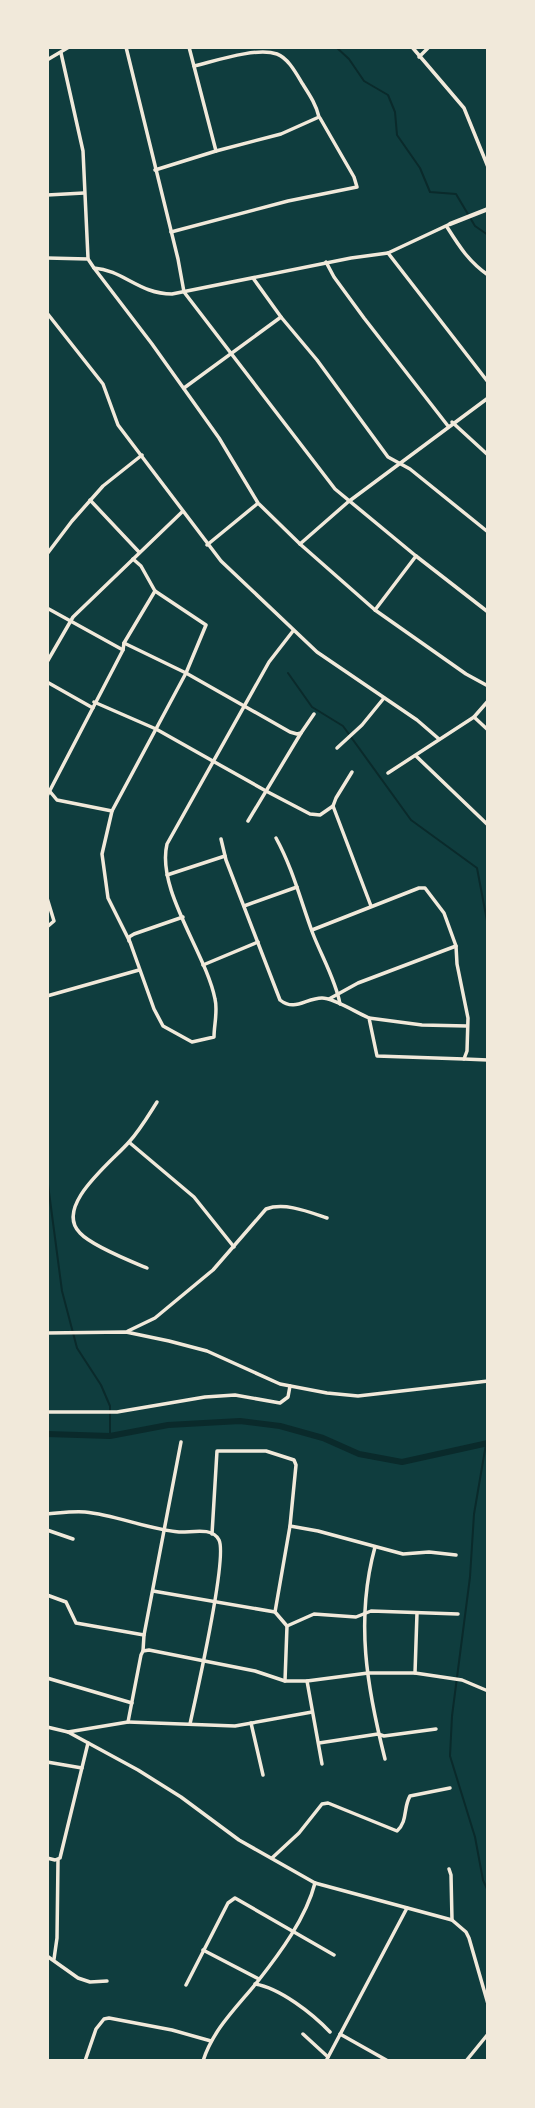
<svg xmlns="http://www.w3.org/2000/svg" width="535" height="2108" font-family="Quicksand,sans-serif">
<rect width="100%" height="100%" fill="#0f3d3e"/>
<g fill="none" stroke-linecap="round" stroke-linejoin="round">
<g stroke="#0a2a2b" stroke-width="2">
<polyline points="336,47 349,59 364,81 388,95 395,112 397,135 420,168 430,192 456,194 475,226 488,235"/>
<polyline points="288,673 312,707 343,726 411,820 477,868 488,926"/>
<polyline points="47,1177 62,1291 77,1348 101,1385 110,1406 110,1436"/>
<polyline points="486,1444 474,1514 470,1577 452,1716 450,1756 475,1837 483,1880 488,1891"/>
</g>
<polyline stroke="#0a2a2b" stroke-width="6" points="47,1434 110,1436 168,1425 240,1421 280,1426 323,1438 359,1454 402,1462 488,1443"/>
<g stroke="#f1e9da" stroke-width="3.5">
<polyline points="126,47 178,259 184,292 335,489 416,556 488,612"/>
<polyline points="189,47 216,151"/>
<polyline points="412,47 464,108 488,167"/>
<polyline points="61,53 83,151 88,258"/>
<polyline points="419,57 429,47"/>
<polyline points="47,60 69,47"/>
<polyline points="47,128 47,133"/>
<path d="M155 170 216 151 281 134 319 117C316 104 309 94 302 83 296 73 288 58 277 54 256 47 215 61 194 66"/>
<polyline points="47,195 84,193"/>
<path d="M447 227C459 246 469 262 488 275"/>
<polyline points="171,232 288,201 357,187 354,177 320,118"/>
<polyline points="388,253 488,382"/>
<path d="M47 258 88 259 94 268C123 270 139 294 172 294L351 258 388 253 450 224"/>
<polyline points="326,262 334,277 364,318 448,426"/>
<polyline points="94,268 152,344 219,438 258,503 300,544 375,610 466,674 488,686"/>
<polyline points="253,278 281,317 317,360 388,457 410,469 488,532"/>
<polyline points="47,313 103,384 118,425 221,561 317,652 417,720 439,739"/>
<polyline points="184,388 281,317"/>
<polyline points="452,422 488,455"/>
<polyline points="90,500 139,552"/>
<polyline points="300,544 348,502 488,398"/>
<polyline points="207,545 257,504"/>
<polyline points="47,554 72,521 103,486 142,455"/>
<path d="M133 559 141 566 155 591 206 625 186 673 112 811 102 854 108 898 130 942 154 1009 163 1026 192 1042 214 1037C214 1025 218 1011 215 999 206 953 156 890 167 844L269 662 293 631"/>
<polyline points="47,608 123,650"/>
<polyline points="375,610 416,556"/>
<polyline points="124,643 186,673 290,732 297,734 301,733 314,714"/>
<polyline points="47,662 73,617 182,512"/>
<polyline points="47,682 93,708"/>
<polyline points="94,702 156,729 266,791 310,814 320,815 333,806"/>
<polyline points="474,717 488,730"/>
<polyline points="337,748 362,725 384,698"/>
<polyline points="416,756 488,825"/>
<polyline points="352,772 336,798 333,806 371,906"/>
<polyline points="388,773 474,717 488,701"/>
<polyline points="47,788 57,800 112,811"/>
<polyline points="47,796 123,650 124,643 155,591"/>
<polyline points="248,821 301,733"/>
<path d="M276 838C293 869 301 902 313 934 322 957 336 981 340 1004"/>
<path d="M221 839 226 860 280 1000C295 1012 306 998 322 998 334 998 357 1013 369 1018L377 1056 464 1059 467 1051 468 1018 457 964 456 946 444 913 425 888H419L312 930"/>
<polyline points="167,875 225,856"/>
<polyline points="47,898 54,921 47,927"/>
<polyline points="244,906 297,887"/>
<polyline points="129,941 129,937 134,934 183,917"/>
<polyline points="203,965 258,942"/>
<polyline points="47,996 139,970"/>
<polyline points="329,999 358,983 456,946"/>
<polyline points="369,1018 422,1025 467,1026"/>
<polyline points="464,1059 488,1060"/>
<polyline points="130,1143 194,1197 234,1247"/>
<path d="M147 1268C130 1261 92 1246 80 1233 53 1206 113 1161 129 1142 140 1130 148 1116 157 1102"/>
<path d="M128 1331 155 1318 213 1270 266 1209C285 1202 309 1212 327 1218"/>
<polyline points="47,1333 126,1332 169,1341 207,1351 280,1384 327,1393 358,1396 488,1381"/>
<polyline points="47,1412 117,1412 205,1397 235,1395 280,1403 288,1397 290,1386"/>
<path d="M47 1514C60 1513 72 1511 85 1512 116 1515 147 1529 179 1532 190 1533 212 1526 219 1540 228 1558 196 1696 190 1724"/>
<polyline points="290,1526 318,1531 403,1554 429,1552 456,1555"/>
<polyline points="47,1530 73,1539"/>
<polyline points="212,1534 217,1451 266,1451 294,1460 296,1465 290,1526 275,1612 287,1626 285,1681"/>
<path d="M375 1547C355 1620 367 1688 385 1759"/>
<polyline points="153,1591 275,1612"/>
<polyline points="47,1595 66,1602 76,1623 144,1635"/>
<polyline points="287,1626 314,1614 356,1617 371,1611 458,1614"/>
<polyline points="143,1651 144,1635 181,1442"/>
<polyline points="415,1673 417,1613"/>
<polyline points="47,1678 132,1703"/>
<polyline points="307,1681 322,1764"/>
<polyline points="128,1722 235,1726 312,1712"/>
<polyline points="251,1723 263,1775"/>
<polyline points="47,1727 68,1732 128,1722 141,1655 143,1651 149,1650 255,1671 285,1681 307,1681 368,1673 415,1673 462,1680 488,1691"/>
<polyline points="68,1732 138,1770 181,1797 239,1840 315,1883 452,1920 466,1932 469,1938 488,2004"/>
<polyline points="319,1743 378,1734 384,1736 436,1729"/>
<polyline points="47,1762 82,1768"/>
<polyline points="47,1858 55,1860 60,1858 88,1743"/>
<path d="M272 1858 299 1833 322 1804 328 1803 397 1831C408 1821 403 1808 410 1796L450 1788"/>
<polyline points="449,1869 451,1875 452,1920"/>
<polyline points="203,1950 259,1979"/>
<polyline points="47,1956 78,1978 90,1982 107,1981"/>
<polyline points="54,1959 57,1938 58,1860"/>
<path d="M255 1984C280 1988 313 2014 330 2032"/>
<polyline points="186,1985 228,1903 235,1898 334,1955"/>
<polyline points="303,2034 328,2057"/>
<polyline points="340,2034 388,2061"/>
<polyline points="85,2061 96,2029 104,2019 109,2018 172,2030 211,2041"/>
<path d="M203 2061C213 2029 238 2006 258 1981 280 1953 306 1918 315 1883"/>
<polyline points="326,2061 407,1908"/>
<polyline points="466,2061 488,2034"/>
</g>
<polyline stroke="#f1e9da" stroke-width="4.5" points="450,224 488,209"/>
</g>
<rect width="535" height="2108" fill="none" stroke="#f1e9da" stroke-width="98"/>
</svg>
